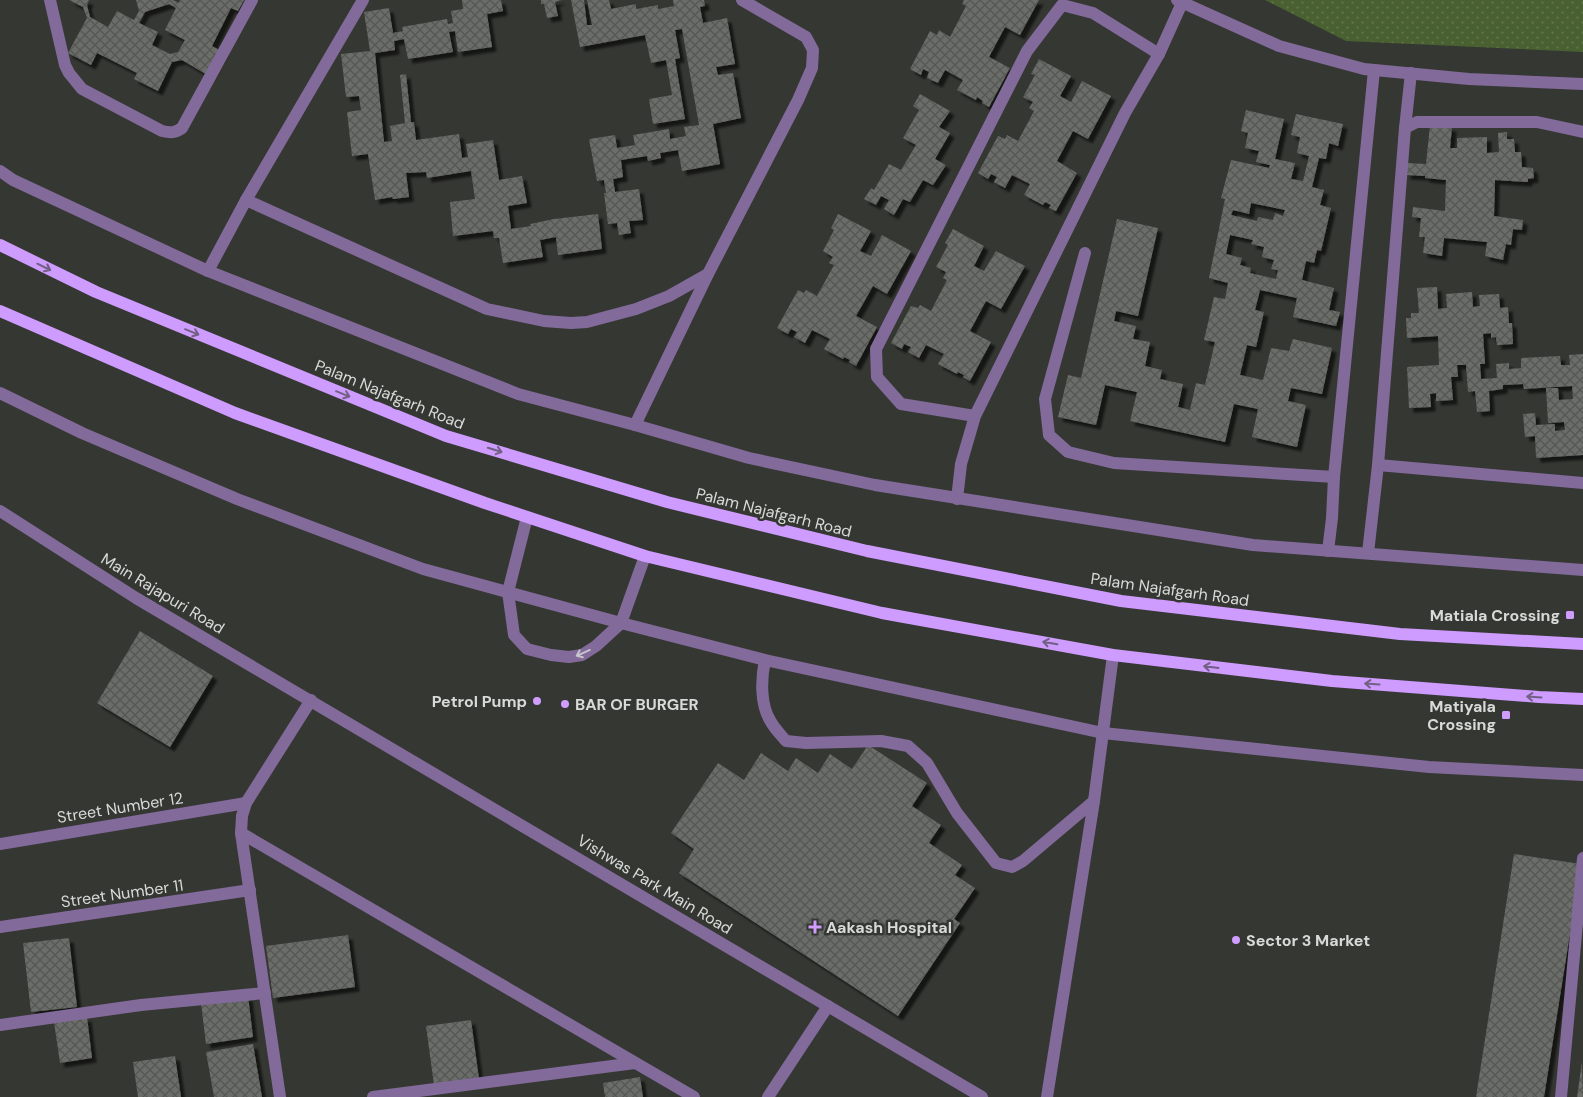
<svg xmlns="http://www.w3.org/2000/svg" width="1583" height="1097" font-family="'DM Sans',sans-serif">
<defs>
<pattern id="grass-dots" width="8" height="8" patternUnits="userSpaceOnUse" patternTransform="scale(1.25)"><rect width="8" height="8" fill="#496031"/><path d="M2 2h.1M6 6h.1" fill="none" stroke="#62764e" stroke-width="1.8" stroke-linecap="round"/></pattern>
<pattern id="building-cross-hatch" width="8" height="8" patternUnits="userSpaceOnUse" patternTransform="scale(1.25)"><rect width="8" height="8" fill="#6a6d68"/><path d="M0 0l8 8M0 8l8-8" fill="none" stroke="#565754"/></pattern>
<filter id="shadow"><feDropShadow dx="4.5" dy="4.5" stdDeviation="1" flood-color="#0009"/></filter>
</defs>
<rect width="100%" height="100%" fill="#353732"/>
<polygon fill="url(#grass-dots)" points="1265,0 1583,0 1583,52 1346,41"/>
<g fill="url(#building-cross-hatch)" fill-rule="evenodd" filter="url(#shadow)">
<path d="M69 0H89L87 5 90 17 108 27 117 11 134 20 139 11 136 0H173L179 3 180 0H244L238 11 231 8 212 46 223 52 209 76 182 60 172 62 158 91 134 79 137 73 97 53 91 65 68 53 87 18 83 7ZM169 4 176 8 165 30 185 40 178 52 170 54 152 45 158 32 139 23 145 12Z"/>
<polygon points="462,0 501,0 503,11 487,14 492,47 458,52 455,31 449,32 453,52 408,59 404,39 394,41 395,50 375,53 384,142 392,141 390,126 405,123 400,75 406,74 411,122 414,122 416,140 459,134 462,158 468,157 466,144 493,140 499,180 522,176 527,203 508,206 511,229 531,226 530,224 554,219 598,214 602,249 558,255 556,237 540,240 543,257 503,263 499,238 494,238 493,231 453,236 450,202 475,199 471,171 427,178 426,172 406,173 409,197 393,199 392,197 375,200 368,154 352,156 347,112 361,110 359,96 346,97 341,54 370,51 364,12 389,8 393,33 403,31 402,27 447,19 448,24 453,23 451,11 463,9"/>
<polygon points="541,0 562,0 555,2 558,16 547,18 544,4 541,4"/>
<polygon points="571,0 584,0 587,25 592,25 587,0 609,0 611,9 636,4 636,9 658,5 658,9 674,6 673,0 704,0 705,6 700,7 703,23 727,18 735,64 716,67 718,75 733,73 741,118 713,124 720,164 682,171 678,150 660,153 661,158 648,161 647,156 621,160 623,177 613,179 615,192 639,189 643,220 629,221 631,233 619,235 617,223 608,224 604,193 606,193 604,180 597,181 589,139 615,135 617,148 635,145 633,135 669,129 670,139 686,136 684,127 699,125 682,29 675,30 680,58 675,59 685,119 653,124 649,99 672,95 666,60 651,63 645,35 580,47"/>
<polygon points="964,0 1039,0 1020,35 1005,27 989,57 1010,68 989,107 982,103 983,101 977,97 976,100 957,90 963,80 945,70 938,83 927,78 929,72 923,69 921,75 910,69 930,31 937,35 939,30 950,37 966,6 962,4"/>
<polygon points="1039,59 1071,76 1060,96 1071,102 1082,81 1111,96 1088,139 1073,131 1057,161 1077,173 1056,211 1049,208 1051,205 1045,202 1043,205 1024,195 1030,184 1012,175 1005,188 994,182 997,177 991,174 988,179 978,173 998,136 1005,139 1007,135 1018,141 1034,111 1029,108 1033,102 1023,97 1035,75 1031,74"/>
<polygon points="920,94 950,111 939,127 950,133 935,159 946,165 933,185 923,180 910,202 903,199 894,215 884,209 889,200 881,196 876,205 864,199 871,188 874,190 889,164 901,170 916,145 903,138 919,110 913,106"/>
<path d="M1246 110 1284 119 1275 159 1295 163 1291 179 1303 181 1309 156 1297 153 1300 137 1291 135 1296 114 1343 124 1338 146 1329 143 1326 159 1319 158 1312 187 1324 190 1320 205 1331 208 1321 251 1317 250 1314 263 1306 261 1302 280 1334 288 1329 310 1340 312 1336 326 1293 317 1297 298 1260 290 1255 310 1264 312 1256 347 1247 345 1240 375 1263 380 1271 348 1289 351 1293 339 1332 348 1322 394 1291 388 1288 401 1306 405 1297 447 1252 437 1258 409 1234 404 1225 442 1130 421 1137 392 1105 385 1096 425 1058 417 1068 375 1081 378 1117 219 1158 228 1138 316 1116 311 1114 321 1136 326 1133 339 1150 342 1145 366 1162 370 1160 379 1183 384 1178 407 1190 410 1196 383 1205 385 1215 342 1204 340 1214 297 1225 299 1228 283 1209 278 1225 199 1221 198 1231 160 1269 168 1270 165 1256 162 1259 151 1245 148 1248 133 1241 131ZM1251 203 1285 210 1283 216 1275 213 1273 220 1258 217 1257 221 1231 215 1233 210 1249 214ZM1230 235 1253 240 1251 244 1264 247 1262 257 1274 260 1271 269 1278 270 1276 279 1250 273 1251 268 1240 265 1242 258 1226 254Z"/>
<polygon points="1430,125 1452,127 1450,148 1457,148 1457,138 1487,137 1487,153 1499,152 1498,133 1507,132 1507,139 1514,139 1515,152 1521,152 1522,167 1533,168 1534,178 1528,179 1528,182 1495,180 1494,216 1523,220 1522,230 1513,229 1511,245 1506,244 1503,260 1485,256 1487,242 1444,238 1442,256 1423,253 1425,237 1419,237 1421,218 1412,217 1413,207 1445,211 1446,180 1425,178 1425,176 1406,175 1407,163 1426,164"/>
<polygon points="838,214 871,231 860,251 871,256 882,235 911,251 887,294 873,286 856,316 877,327 856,366 849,362 850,360 844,357 843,359 824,349 830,339 812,330 805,343 794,337 797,332 791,329 788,334 777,328 798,290 804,293 806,290 817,296 834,265 829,263 833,257 823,251 834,230 831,228"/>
<polygon points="953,229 984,246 974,266 984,271 996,251 1025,266 1001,309 986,301 970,331 991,342 970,381 963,377 964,375 958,372 957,374 938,364 944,354 926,345 919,358 908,352 911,347 904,344 902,349 891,343 911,306 918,308 920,305 931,311 947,280 943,278 946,272 936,267 948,245 945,243"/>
<polygon points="1437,287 1438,309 1447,308 1446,294 1472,292 1473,307 1480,306 1479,295 1499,294 1500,308 1508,307 1509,323 1512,323 1513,344 1497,345 1496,337 1491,338 1491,333 1483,334 1485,364 1480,364 1481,379 1497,378 1496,364 1509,363 1509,369 1521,368 1521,358 1560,356 1561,365 1570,365 1569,355 1583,354 1583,455 1536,458 1535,436 1525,437 1523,414 1535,413 1536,425 1555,424 1555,431 1565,430 1564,422 1548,423 1546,388 1558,388 1559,400 1573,399 1572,386 1524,389 1523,384 1503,385 1503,389 1489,391 1490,411 1477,412 1475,391 1468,392 1466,365 1457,365 1458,377 1451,377 1453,400 1436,401 1436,393 1430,394 1431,407 1409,408 1407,367 1439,365 1438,336 1407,338 1406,318 1411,318 1411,313 1419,313 1417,288"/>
<polygon points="140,631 213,676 170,747 97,703"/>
<polygon points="868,745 927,783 912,806 941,825 929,843 962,865 955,875 975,888 954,919 960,923 898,1016 679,873 694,849 671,833 718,763 744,780 761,753 788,771 796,758 818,773 830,754 852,769"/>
<polygon points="1514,854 1581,864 1544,1097 1476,1097"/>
<polygon points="348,935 355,987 273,998 266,946"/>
<polygon points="69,938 77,1007 31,1012 23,943"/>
<polygon points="248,996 253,1037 206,1044 201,1003"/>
<polygon points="87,1017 92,1058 60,1063 54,1022"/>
<polygon points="471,1020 479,1079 434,1085 426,1026"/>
<polygon points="253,1044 262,1097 214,1097 206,1052"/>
<polygon points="175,1056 181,1097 138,1097 133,1062"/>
<polygon points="1582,1062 1583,1097 1577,1097"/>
<polygon points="640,1077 643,1097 605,1097 603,1083"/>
</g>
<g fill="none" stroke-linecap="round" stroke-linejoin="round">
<g stroke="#826a9a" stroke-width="12">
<path d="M50 0 65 65 69 73 82 89 162 131C171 133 175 133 182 128L252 0"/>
<polyline points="1177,0 1279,46 1364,69 1469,79 1583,84"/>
<polyline points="1159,54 1182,3"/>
<polyline points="1405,128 1417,122 1537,122 1583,132"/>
<polyline points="0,171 13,180 208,271 518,394 635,425 749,458 875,485 1253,545 1583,570"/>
<polyline points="246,200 487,309 544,321 571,323 587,322 636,309 669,296 708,274 798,100 812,68 813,50 806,37 742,0"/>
<polyline points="1085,253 1045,399 1049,435 1068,452 1114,463 1334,477"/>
<polyline points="208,271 246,200 363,0"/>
<polyline points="0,393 82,433 237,499 423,569 621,623 765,660 1103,733 1429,767 1583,775"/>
<polyline points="635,425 708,274"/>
<polyline points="1378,465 1583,483"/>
<polyline points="957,499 961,464 975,416 1125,113 1159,54 1093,13 1062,5 1027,51 876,349 877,377 901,404 975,416"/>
<polyline points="0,511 136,598 982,1097"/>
<polyline points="527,517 508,592 514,635 527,649 551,655 569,657 582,655 596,646 621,623 645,556"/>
<polyline points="1328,551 1332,518 1334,477 1374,70"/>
<polyline points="1368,553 1378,465 1405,128 1411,73"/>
<path d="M765 660C761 679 760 705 771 722 775 729 781 735 786 741L806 743 881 741 908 746 927 763 957 813 996 863 1012 867 1023 861 1094 801"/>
<polyline points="241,833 694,1097"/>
<polyline points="0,844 246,803"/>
<polyline points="0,927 250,890"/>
<polyline points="0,1025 141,1005 265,993"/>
<polyline points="280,1097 241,833 242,816 246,803 311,700"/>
<polyline points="373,1097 635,1063"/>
<polyline points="768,1097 828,1006"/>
<polyline points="1047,1097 1094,801 1113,655"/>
<polyline points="1561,1097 1583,858"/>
</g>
<g stroke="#ce9bfe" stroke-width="12">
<polyline points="0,245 96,292 446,436 667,502 867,551 1121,601 1400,634 1583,644"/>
<polyline points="0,311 235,413 485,503 645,556 882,613 1113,655 1332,681 1539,697 1583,699"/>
</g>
</g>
<defs><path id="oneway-shaft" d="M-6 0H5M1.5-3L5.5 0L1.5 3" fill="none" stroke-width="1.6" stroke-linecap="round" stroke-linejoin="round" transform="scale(1.25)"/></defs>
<g stroke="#725f84">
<use href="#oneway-shaft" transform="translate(44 267) rotate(26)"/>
<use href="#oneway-shaft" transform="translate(192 332) rotate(22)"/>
<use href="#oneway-shaft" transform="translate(343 394) rotate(22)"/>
<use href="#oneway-shaft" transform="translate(495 450) rotate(17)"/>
<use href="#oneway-shaft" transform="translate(1050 643) rotate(-170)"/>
<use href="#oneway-shaft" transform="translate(1211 667) rotate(-173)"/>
<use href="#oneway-shaft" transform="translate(1372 684) rotate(-176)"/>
<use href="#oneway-shaft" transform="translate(1534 697) rotate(-176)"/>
</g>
<use stroke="#c7c4cb" href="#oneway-shaft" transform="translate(583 653) rotate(156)"/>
<g fill="#d09dff" stroke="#353732" stroke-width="2">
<rect x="1565" y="610" width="10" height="10" rx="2.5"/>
<circle cx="537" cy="701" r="5"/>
<circle cx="565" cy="704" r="5"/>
<rect x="1501" y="710" width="10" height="10" rx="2.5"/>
<path d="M812.5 919.5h5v5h5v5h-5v5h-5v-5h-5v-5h5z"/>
<circle cx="1236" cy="940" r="5"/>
</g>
<g text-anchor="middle" stroke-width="5" stroke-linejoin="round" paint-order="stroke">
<g font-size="16" fill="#d8dad7" stroke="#353732">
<text transform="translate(390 394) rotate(22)" y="6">Palam Najafgarh Road</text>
<text transform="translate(774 512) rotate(14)" y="6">Palam Najafgarh Road</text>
<text transform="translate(1170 589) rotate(8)" y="6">Palam Najafgarh Road</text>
<text transform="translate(163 593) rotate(31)" y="6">Main Rajapuri Road</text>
<text transform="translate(120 807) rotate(-9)" y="6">Street Number 12</text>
<text transform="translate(655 884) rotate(31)" y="6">Vishwas Park Main Road</text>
<text transform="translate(122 893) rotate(-8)" y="6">Street Number 11</text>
</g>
<g font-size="16" font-weight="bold" fill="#d8dad7" stroke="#353732" text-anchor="end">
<text x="1560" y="621">Matiala Crossing</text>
<text x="527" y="707">Petrol Pump</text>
<text x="575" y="710" text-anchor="start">BAR OF BURGER</text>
<text x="1496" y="712">Matiyala<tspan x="1496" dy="18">Crossing</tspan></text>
<text x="826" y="933" text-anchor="start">Aakash Hospital</text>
<text x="1246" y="946" text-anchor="start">Sector 3 Market</text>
</g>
</g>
</svg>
